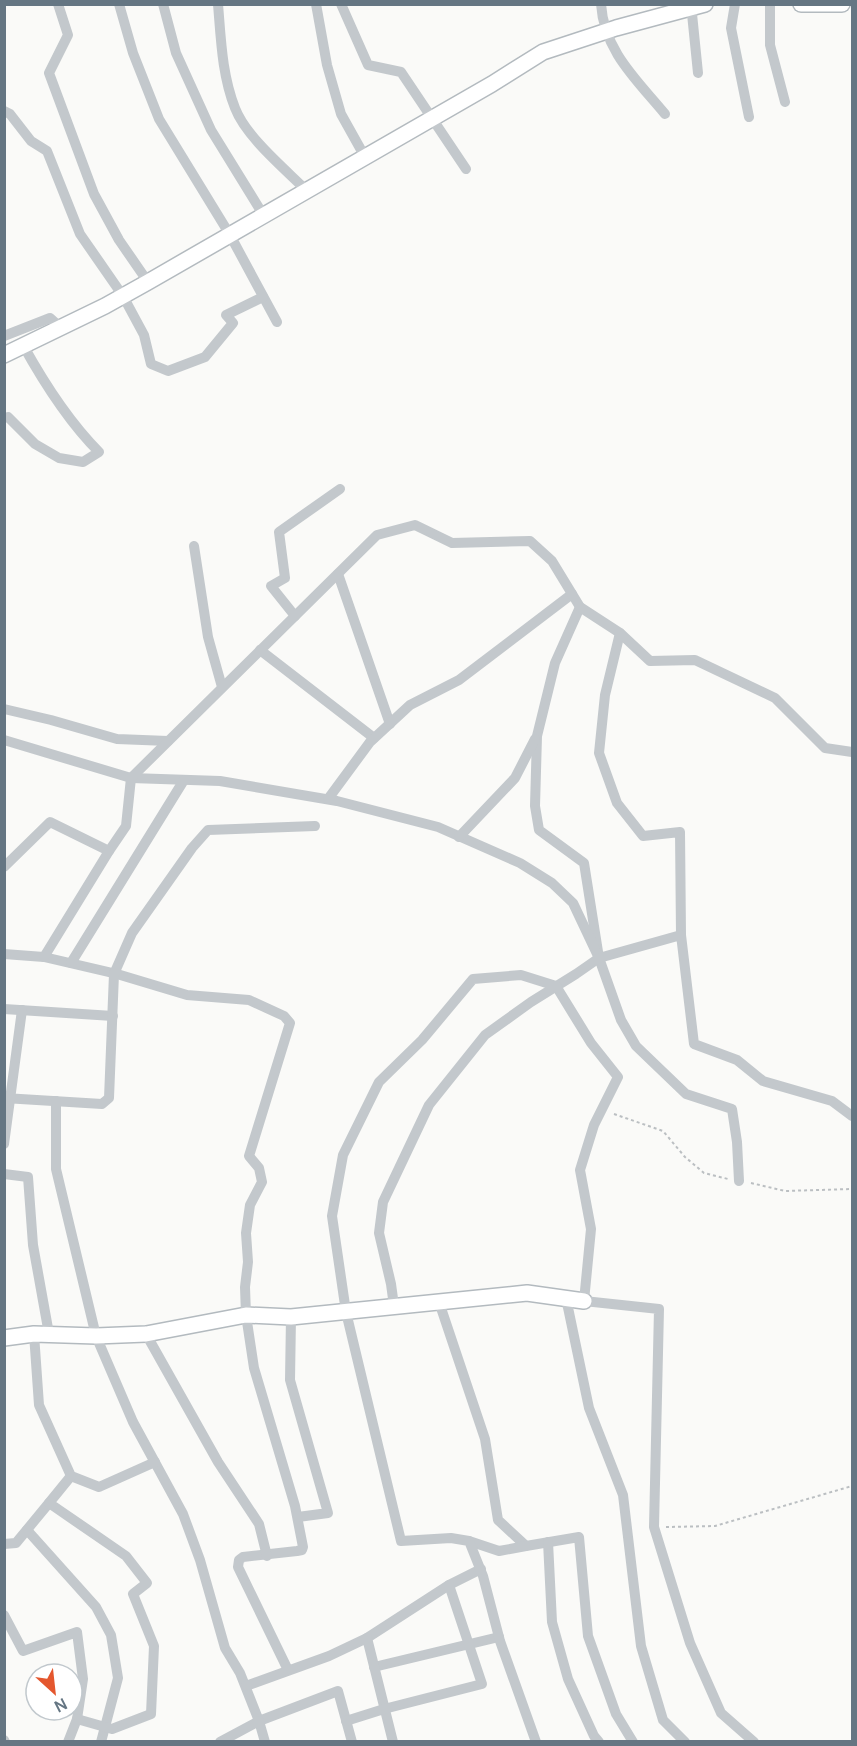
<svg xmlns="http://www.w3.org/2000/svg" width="857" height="1746" font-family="Manrope,sans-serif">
<rect width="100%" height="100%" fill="#fafaf8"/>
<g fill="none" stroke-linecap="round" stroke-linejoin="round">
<g stroke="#b3babf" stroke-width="18">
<g id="secondary">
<polyline points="801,4 842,4"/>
<polyline points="4,355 105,306 148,282 492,84 543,52 616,28 705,4"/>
<polyline points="4,1338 34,1334 96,1336 146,1334 246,1315 291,1317 527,1293 584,1301"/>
</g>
</g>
<g stroke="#bbbfc2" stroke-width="2" stroke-dasharray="3 3" stroke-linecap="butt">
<polyline points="614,1114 663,1131 685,1157 704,1173 728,1179"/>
<polyline points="751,1183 785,1191 852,1189"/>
<polyline points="666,1527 715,1526 852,1486"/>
</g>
<g stroke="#c3c8cc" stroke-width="10">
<polyline points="58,4 68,35 49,73 94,194 119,240 148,282"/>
<polyline points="119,4 133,53 159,119 230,235 277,322"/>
<polyline points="163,4 176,53 211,130 264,216"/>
<path d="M218 4C221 40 222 75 235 108 246 137 285 169 307 191"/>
<polyline points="316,4 327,65 341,114 365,157"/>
<polyline points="341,4 368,65 401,72 466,169"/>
<path d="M601 4C604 51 637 80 665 114"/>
<polyline points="691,4 698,73"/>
<polyline points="735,4 731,28 749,117"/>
<polyline points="770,4 770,45 785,102"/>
<polyline points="4,111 10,114 31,141 47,151 80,234 123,296 144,335 151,364 168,371 205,357 233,323 226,315 263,297"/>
<polyline points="4,336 50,318 60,327"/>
<path d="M4 418 8 417 35 444 59 458 83 462 99 452C68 421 44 383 23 345"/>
<polyline points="194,546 208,637 222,687"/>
<polyline points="338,574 390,724"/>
<polyline points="580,607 555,663 537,736 535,806 539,830 584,863 599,958 621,1020 636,1046 686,1094 732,1109 737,1142 739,1181"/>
<polyline points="295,616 271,586 285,578 279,532 340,489"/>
<polyline points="620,633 605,695 599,753 617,803 643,836 680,832 681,935"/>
<polyline points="260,650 374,738"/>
<polyline points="4,709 51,720 117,739 168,741"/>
<polyline points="4,740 131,778 220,781 337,801 438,827 520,863 552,883 573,903 599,958 681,935 694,1044 737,1060 763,1081 832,1101 852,1116"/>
<polyline points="328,799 370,742 410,705 459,680 572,594"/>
<polyline points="459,837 515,778 535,739"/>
<polyline points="4,867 50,822 109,851 126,826 131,778 377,535 415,525 452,543 530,541 552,561 580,607 620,633 650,661 695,660 775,698 825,748 852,752"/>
<polyline points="4,954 44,957 117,974 187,995 249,1000 284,1016 290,1023 249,1156 259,1168 262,1182 250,1205 246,1233 248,1262 245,1287 246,1315 254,1368 295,1506 303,1547 302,1550 297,1551 243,1557 239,1560 238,1567 288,1670"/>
<polyline points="44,957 109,851"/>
<polyline points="71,963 184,780"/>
<polyline points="4,1009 113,1016"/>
<polyline points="4,1098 102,1104 109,1098 114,974 132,933 192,848 208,830 315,826"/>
<polyline points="56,1101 56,1169 96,1336 133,1422 183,1514 200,1560 225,1648 240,1673 259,1721 338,1691 352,1742"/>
<polyline points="4,1144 22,1010"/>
<polyline points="4,1174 28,1177 33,1245 49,1334"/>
<polyline points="566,1298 589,1408 623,1495 641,1646 663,1720 685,1742"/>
<polyline points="439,1302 485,1439 498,1520 526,1546 579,1537 588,1636 616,1714 633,1742"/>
<polyline points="394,1306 391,1284 379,1233 383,1202 429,1105 485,1035 531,1002 576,974 599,958"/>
<polyline points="291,1317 290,1380 328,1513 298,1517"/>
<polyline points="34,1334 39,1405 71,1476 99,1487 155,1462"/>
<polyline points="146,1334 218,1462 259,1524 267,1556"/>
<polyline points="27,1530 96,1607 111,1635 118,1678 101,1742"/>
<polyline points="469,1541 499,1551 526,1546"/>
<polyline points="548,1542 552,1622 568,1679 594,1736 599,1742"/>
<polyline points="4,1544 16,1543 49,1503"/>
<polyline points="4,1615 23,1651 77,1632 83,1679 77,1719"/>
<polyline points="367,1638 449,1585 481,1569"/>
<polyline points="374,1667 499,1637"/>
<polyline points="246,1686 329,1656 367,1638 393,1742"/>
<polyline points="346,1721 384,1709 482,1684 449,1585"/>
<polyline points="4,1740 5,1742"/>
<polyline points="68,1742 77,1719 112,1729 151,1714 154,1646 133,1594 147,1583 126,1556 49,1503 71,1476"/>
<polyline points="220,1742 259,1721 265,1742"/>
<polyline points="536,1742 500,1641 483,1576 469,1541 451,1538 401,1541 346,1312 332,1216 343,1155 379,1082 422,1040 473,979 521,975 556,986 591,1043 618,1077 594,1125 580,1170 591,1229 584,1301 659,1309 654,1527 690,1643 721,1713 754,1742"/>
</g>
<use href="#secondary" stroke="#fff" stroke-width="15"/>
</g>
<rect width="857" height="1746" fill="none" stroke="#657683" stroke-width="12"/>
<g transform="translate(54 1692) rotate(153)"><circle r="28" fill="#ffffff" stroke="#c1c8cd" stroke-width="1.5"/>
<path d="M0-4.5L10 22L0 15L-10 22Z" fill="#e4572e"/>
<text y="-9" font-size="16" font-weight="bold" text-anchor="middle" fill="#657683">N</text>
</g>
</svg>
